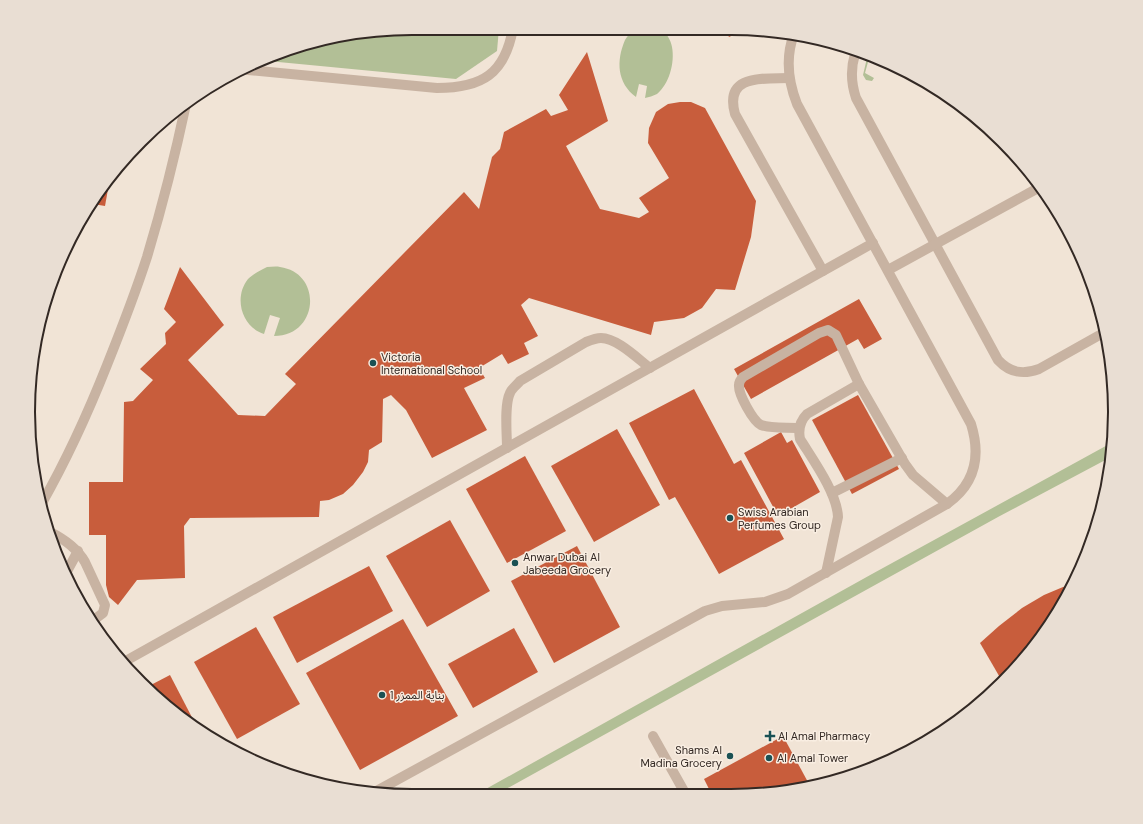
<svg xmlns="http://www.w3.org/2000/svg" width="1143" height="824" font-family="'DM Sans','Noto Sans Arabic',sans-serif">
<rect width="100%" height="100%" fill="#f1e4d6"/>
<g fill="#b2bf96">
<polygon points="412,28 499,28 497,51 456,79 268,61 312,41"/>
<path d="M635 28H661C666 33 671 40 672 47 675 63 669 84 657 94 653 96 649 97 645 98L647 86 639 84 636 97C617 83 616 61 625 40 627 36 632 32 635 28Z"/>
<polygon points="867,58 872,60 868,62 865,73 874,78 872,81 866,80 863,75"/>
<path d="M267 267C271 267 276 266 280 267 323 273 319 336 274 336L280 318 270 315 264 334C242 327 233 298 248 279 254 273 260 271 267 267Z"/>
<polygon points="1113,442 1111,457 998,517 497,794 475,795 872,574"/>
</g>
<g fill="#c85d3c">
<polygon points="724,28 731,28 746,29 729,37"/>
<polygon points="587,52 608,121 566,146 600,209 639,218 649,212 639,198 669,178 648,143 649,128 656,112 668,104 680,102 691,102 705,108 756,201 751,237 735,290 716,289 702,308 684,318 654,322 651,335 529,298 521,305 538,336 524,343 529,354 508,364 502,354 479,368 485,378 464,388 487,430 432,458 406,410 391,395 383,399 382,442 369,450 368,462 363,472 353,485 343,494 329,500 320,501 319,517 190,518 184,526 185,578 137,580 118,605 109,597 106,585 106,535 89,535 89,482 123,482 124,402 133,401 153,380 140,369 166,344 165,333 176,322 164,309 180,267 224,325 188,360 238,415 265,416 296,384 285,374 464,192 479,209 492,157 500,149 504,132 546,109 551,116 568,110 559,95"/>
<polygon points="110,178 105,206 93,204"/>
<polygon points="859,299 882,339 864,349 858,339 751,399 734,369"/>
<polygon points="694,389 734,464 741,460 784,539 719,574 675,497 669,500 629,423"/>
<polygon points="858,395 899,469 852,494 812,420"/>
<polygon points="617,429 660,505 594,542 551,466"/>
<polygon points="781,432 787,443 792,440 820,492 778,516 744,453"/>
<polygon points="525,456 566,531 507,563 466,489"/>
<polygon points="450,520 490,591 427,627 386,556"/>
<polygon points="577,546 620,627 554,663 511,581"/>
<polygon points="369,566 393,611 297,663 273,617"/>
<polygon points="1073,585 1036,646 1002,681 980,643 999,626 1022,608 1044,595 1063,587"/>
<polygon points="403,619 458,716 360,770 306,673"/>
<polygon points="256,627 300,704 237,739 194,662"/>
<polygon points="514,628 538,672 473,708 448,664"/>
<polygon points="170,675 198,729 178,717 147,687"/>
<polygon points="783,736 809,784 781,793 711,793 704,779"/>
</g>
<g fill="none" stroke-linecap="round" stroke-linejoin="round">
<g stroke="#c8b3a2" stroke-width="10">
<path d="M855 54C850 70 851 83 856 98L998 360C1010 373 1023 375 1039 369L1105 332"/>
<path d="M248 70 437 88C482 88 505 74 513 28"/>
<path d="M789 78C762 79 724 74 735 114L823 271"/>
<polyline points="888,270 1040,187"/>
<path d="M799 428C788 427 772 429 761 425 753 421 738 394 739 385 739 382 741 379 743 377L819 333 828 330 836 335 859 384 905 464 913 475 947 504"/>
<path d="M507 448C507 434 504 405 510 393 512 388 517 385 520 381L586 342C591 340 596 338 601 338 617 338 638 359 650 368"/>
<polyline points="832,493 902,458"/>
<path d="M50 532C64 539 77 548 85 562L105 605 103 613 95 619"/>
<polyline points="66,573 78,551"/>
<path d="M826 573 838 517C837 493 813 460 800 439 798 429 800 421 807 414L859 384"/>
<polyline points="653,736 685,793"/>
</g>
<g stroke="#c8b3a2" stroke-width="10">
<path d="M42 503C67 459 88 413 107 365 121 330 135 294 147 257 162 207 175 156 186 104"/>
<polyline points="122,663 873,243"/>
</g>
<path stroke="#c8b3a2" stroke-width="10" d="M373 793 705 611 722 606 765 602 788 594 947 504C975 484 981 456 971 424L797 104C788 81 785 58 794 34"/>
</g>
<g fill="#1a5154" stroke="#f9eee2" stroke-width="1.5">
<circle cx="373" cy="363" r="4"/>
<circle cx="730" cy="518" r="4"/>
<circle cx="515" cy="563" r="4"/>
<circle cx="382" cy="695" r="4"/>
<path d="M768 730h4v4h4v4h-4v4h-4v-4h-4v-4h4z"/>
<circle cx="730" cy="756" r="4"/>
<circle cx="769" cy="758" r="4"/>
</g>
<g text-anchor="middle" stroke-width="3" stroke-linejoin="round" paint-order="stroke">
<g font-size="11" fill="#332924" stroke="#f9eee2" text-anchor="start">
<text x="381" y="361">Victoria<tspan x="381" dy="13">International School</tspan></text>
<text x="738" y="516">Swiss Arabian<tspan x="738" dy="13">Perfumes Group</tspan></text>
<text x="523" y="561">Anwar Dubai Al<tspan x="523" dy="13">Jabeeda Grocery</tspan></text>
<text x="390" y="699">بناية الممزر 1</text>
<text x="778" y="740">Al Amal Pharmacy</text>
<text x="722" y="754" text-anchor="end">Shams Al<tspan x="722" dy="13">Madina Grocery</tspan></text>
<text x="777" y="762">Al Amal Tower</text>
</g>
</g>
<path d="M0 0H1143V824H0ZM412 35H731A377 377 0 0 1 1108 412V412A377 377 0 0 1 731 789H412A377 377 0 0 1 35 412V412A377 377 0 0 1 412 35Z" fill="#e9ded3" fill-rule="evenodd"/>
<path fill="none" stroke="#332924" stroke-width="2" d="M412 35H731A377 377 0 0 1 1108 412V412A377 377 0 0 1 731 789H412A377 377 0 0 1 35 412V412A377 377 0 0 1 412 35Z"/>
</svg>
